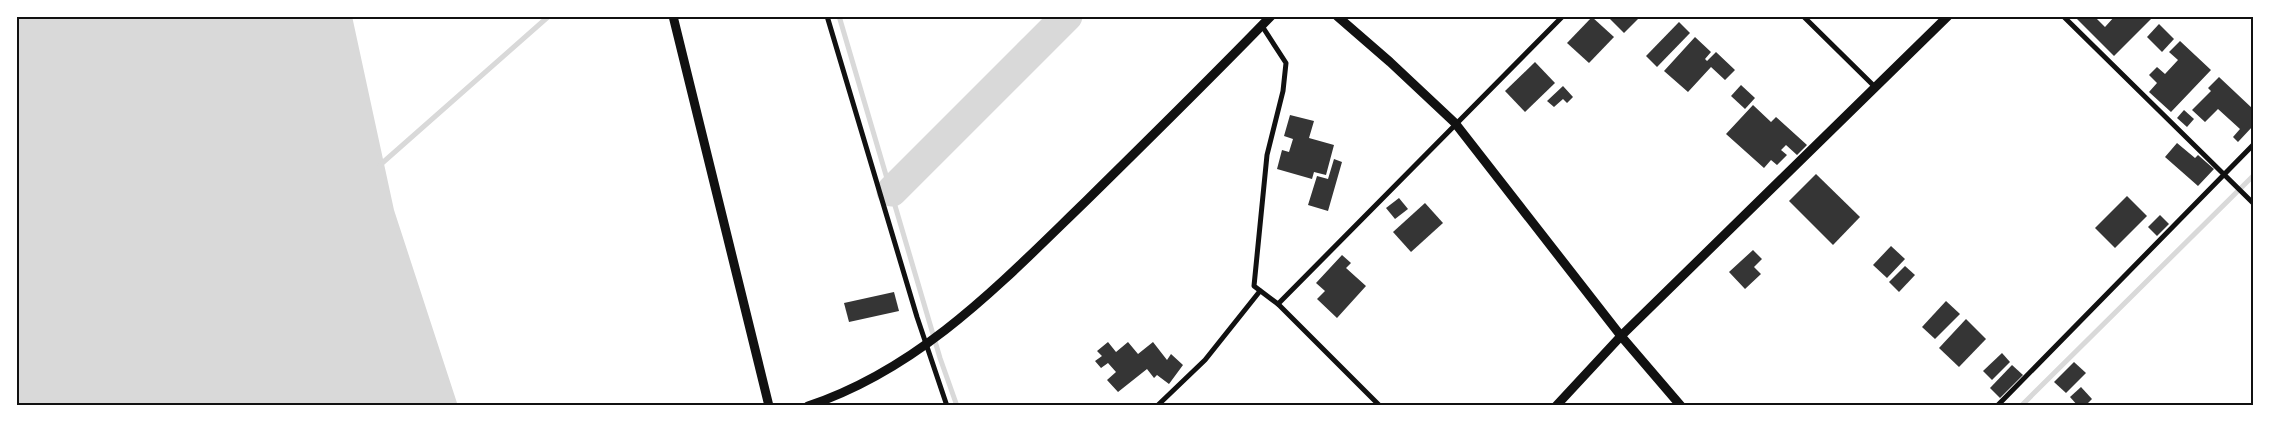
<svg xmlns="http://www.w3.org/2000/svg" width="2269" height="422" font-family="Spectral,serif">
<rect width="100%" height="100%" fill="#fff"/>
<polygon fill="#d9d9d9" points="16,16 352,16 394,210 458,406 16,406"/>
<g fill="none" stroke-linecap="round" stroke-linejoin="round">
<g stroke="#d9d9d9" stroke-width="5">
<polyline points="839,16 940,358 957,406"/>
<polyline points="380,165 549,16"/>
<polyline points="2021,406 2253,176"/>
</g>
<polyline stroke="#d9d9d9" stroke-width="31" points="892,191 1067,16"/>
</g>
<g fill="#353535">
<polygon points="1607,16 1641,16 1624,33"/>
<polygon points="2074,16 2094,16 2105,27 2115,16 2148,16 2151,19 2114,56"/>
<polygon points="1592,17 1614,37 1589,63 1567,43"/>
<polygon points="1679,22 1690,33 1657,67 1646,56"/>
<polygon points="2159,24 2174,39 2162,52 2147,37"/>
<polygon points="1695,37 1711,52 1705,59 1707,61 1716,52 1735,70 1725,80 1711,67 1688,92 1664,71"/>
<polygon points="2180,41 2211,70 2171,112 2149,92 2157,83 2149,75 2157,67 2165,74 2178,60 2169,52"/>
<polygon points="1535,62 1555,83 1525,112 1505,91"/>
<polygon points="2219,77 2253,109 2253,126 2238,142 2233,137 2240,129 2218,109 2205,122 2192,110 2211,91 2208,88"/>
<polygon points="1741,85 1755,98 1745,109 1731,96"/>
<polygon points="1563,86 1573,97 1567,103 1563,99 1554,107 1547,101"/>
<polygon points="1753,105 1771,122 1776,117 1807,145 1797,155 1786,145 1781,150 1787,155 1777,165 1771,160 1764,168 1726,134"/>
<polygon points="2184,110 2194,119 2187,127 2177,118"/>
<polygon points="1290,115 1314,121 1309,138 1334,145 1326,175 1314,172 1312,179 1277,169 1282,150 1289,152 1293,139 1284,136"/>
<polygon points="2177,143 2195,158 2198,155 2214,169 2198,186 2165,157"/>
<polygon points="1334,159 1342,162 1328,211 1308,205 1317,176 1328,179"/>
<polygon points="1816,174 1860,217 1833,245 1789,201"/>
<polygon points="2127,196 2147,216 2115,248 2095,228"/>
<polygon points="1399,198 1408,209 1395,219 1386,208"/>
<polygon points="1425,203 1443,223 1411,252 1393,232"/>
<polygon points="2160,215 2169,224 2157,236 2148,227"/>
<polygon points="1891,246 1905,259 1887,278 1873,265"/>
<polygon points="1753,250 1762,259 1754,267 1761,274 1745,289 1729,272"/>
<polygon points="1342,255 1351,263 1346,268 1366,286 1337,318 1317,299 1325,291 1316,283"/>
<polygon points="1905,266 1915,275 1899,292 1889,282"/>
<polygon points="894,292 899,311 849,322 844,303"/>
<polygon points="1946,301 1960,314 1935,339 1922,327"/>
<polygon points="1966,319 1986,339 1959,367 1939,348"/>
<polygon points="1108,342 1116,352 1128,342 1138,354 1153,342 1167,360 1171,354 1183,365 1169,384 1157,375 1154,378 1147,369 1118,392 1107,380 1116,372 1108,363 1101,368 1095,361 1102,356 1097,351"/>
<polygon points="2002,353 2010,362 1992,380 1983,371"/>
<polygon points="2074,362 2086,373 2066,393 2054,382"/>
<polygon points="2012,365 2023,375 2000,398 1990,388"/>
<polygon points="2081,387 2092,399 2085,406 2078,406 2070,397"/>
</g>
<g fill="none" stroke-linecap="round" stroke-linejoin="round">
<g stroke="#111" stroke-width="5">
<polyline points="827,16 917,317 947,406"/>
<polyline points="1803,16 1875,87"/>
<polyline points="2063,16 2253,203"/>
<polyline points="1262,26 1286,63 1283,91 1267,155 1254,286 1278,304 1380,406"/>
<polyline points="1278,304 1563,16"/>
<polyline points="1157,406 1205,360 1260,291"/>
<polyline points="1997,406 2253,145"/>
</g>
<g stroke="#111" stroke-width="9">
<polyline points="673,16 769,406"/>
<polyline points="1337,16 1390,62 1455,123 1621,336 1681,406"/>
<path d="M808 406C922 368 1002 282 1086 201 1148 140 1210 79 1271 16"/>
<polyline points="1556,406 1621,336 1948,16"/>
</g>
</g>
<rect width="2269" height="422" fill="none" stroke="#ffffff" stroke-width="35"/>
<rect x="18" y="18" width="2234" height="386" fill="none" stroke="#111" stroke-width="2"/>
</svg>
